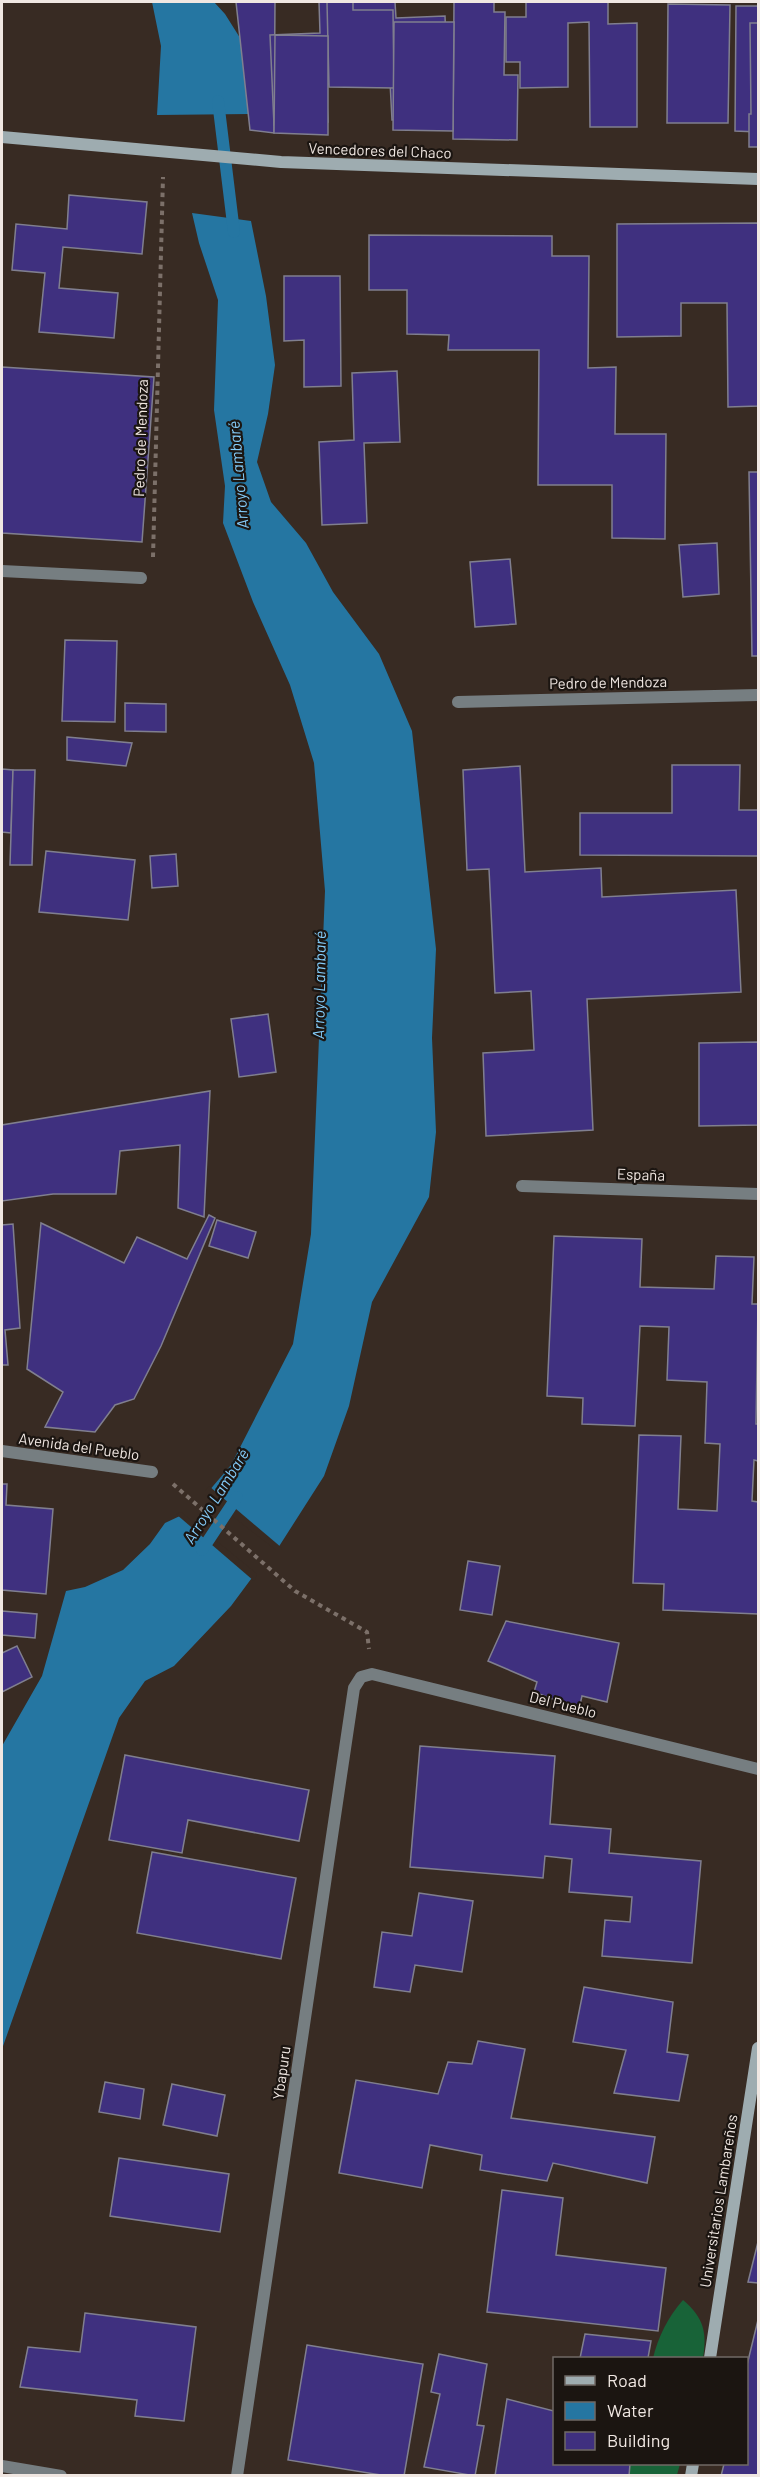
<svg xmlns="http://www.w3.org/2000/svg" width="760" height="2477" font-family="Barlow,sans-serif">
<rect width="100%" height="100%" fill="#382b23"/>
<g fill="#186338">
<path d="M683 2300C704 2318 707 2332 703 2358H653C658 2337 668 2317 683 2300Z"/>
<polygon points="631,2464 680,2464 677,2475 627,2476"/>
</g>
<g fill="#2576a2">
<polygon points="152,2 214,2 225,14 247,49 249,114 157,115 161,46"/>
<polygon points="192,213 251,221 266,296 275,365 268,414 257,462 271,502 306,543 333,592 379,654 412,731 436,949 432,1038 436,1132 429,1197 372,1302 349,1406 324,1476 278,1548 208,1492 231,1465 293,1344 311,1234 325,891 314,763 290,685 253,602 223,523 225,486 214,410 218,300 199,243"/>
<polygon points="182,1515 254,1575 231,1606 174,1666 145,1681 119,1718 2,2049 2,1746 42,1676 66,1591 85,1587 123,1570 150,1544 165,1523"/>
</g>
<g fill="#382b23">
<polygon points="209,1486 282,1548 281,1550 276,1550 205,1495 205,1491"/>
<polygon points="181,1512 256,1573 257,1576 254,1581 176,1514"/>
</g>
<g fill="none" stroke-linecap="round" stroke-linejoin="round">
<g stroke="#2576a2" stroke-width="12">
<polyline points="218,101 234,232"/>
<polyline points="202,1550 237,1497"/>
</g>
</g>
<g fill="#3f307f" stroke="#807f8f" stroke-width="1.5">
<polygon points="236,2 275,2 274,133 250,130"/>
<polygon points="319,2 395,2 396,18 445,16 449,117 392,120 390,82 326,84 328,122 274,125 270,35 320,33"/>
<polygon points="327,2 353,2 353,10 393,10 394,88 329,87"/>
<polygon points="454,2 494,2 494,12 505,12 504,75 518,75 517,140 453,139"/>
<polygon points="526,2 608,2 608,24 637,23 637,127 590,127 589,22 568,23 568,87 520,88 520,62 506,62 506,17 526,17"/>
<polygon points="668,4 730,5 728,123 667,123"/>
<polygon points="736,6 758,6 758,132 735,131"/>
<polygon points="394,22 454,22 453,131 393,130"/>
<polygon points="750,23 758,23 758,147 749,147 749,114 751,114"/>
<polygon points="275,35 328,36 328,135 274,133"/>
<polygon points="69,195 147,202 142,254 63,247 59,288 118,293 114,338 39,332 45,273 12,270 16,224 67,229"/>
<polygon points="758,223 758,406 728,407 727,303 681,303 681,336 617,337 617,224"/>
<polygon points="369,235 552,236 552,256 589,256 588,368 616,367 615,434 666,434 665,539 612,538 612,485 538,485 539,350 448,350 449,335 407,334 407,290 369,290"/>
<polygon points="284,276 340,276 341,386 304,387 304,340 284,341"/>
<polygon points="2,367 154,377 142,542 2,533"/>
<polygon points="397,371 400,442 364,443 367,523 322,525 319,442 354,440 352,373"/>
<polygon points="749,472 758,472 758,656 752,656"/>
<polygon points="717,543 719,594 683,597 679,545"/>
<polygon points="510,559 516,624 475,627 470,562"/>
<polygon points="65,640 117,641 115,722 62,721"/>
<polygon points="125,703 166,704 166,732 125,731"/>
<polygon points="67,737 132,743 126,766 67,760"/>
<polygon points="672,765 740,765 739,810 758,810 758,856 580,855 580,813 672,813"/>
<polygon points="520,766 525,872 601,868 602,897 736,890 741,992 587,999 593,1130 486,1136 483,1053 534,1050 531,991 495,993 489,869 467,870 463,770"/>
<polygon points="2,769 13,770 11,833 2,832"/>
<polygon points="13,770 35,770 32,865 10,865"/>
<polygon points="46,851 135,860 128,920 39,912"/>
<polygon points="176,854 178,886 152,888 150,856"/>
<polygon points="268,1014 276,1072 239,1077 231,1019"/>
<polygon points="758,1042 758,1125 699,1126 699,1043"/>
<polygon points="210,1091 204,1217 178,1208 180,1145 120,1151 116,1194 53,1194 2,1201 2,1125"/>
<polygon points="209,1215 215,1218 161,1346 134,1399 115,1405 95,1432 45,1427 63,1392 27,1369 41,1223 124,1263 137,1237 187,1259"/>
<polygon points="217,1220 256,1232 248,1258 209,1246"/>
<polygon points="13,1224 20,1328 5,1330 8,1365 2,1365 2,1225"/>
<polygon points="554,1236 642,1239 640,1287 714,1289 716,1256 754,1257 752,1304 758,1304 756,1424 758,1424 758,1461 754,1460 752,1501 758,1502 758,1614 663,1610 664,1584 633,1583 639,1435 681,1436 678,1509 717,1511 720,1444 705,1443 707,1382 667,1380 669,1327 640,1326 635,1426 582,1424 583,1398 547,1396"/>
<polygon points="2,1484 7,1484 6,1505 53,1509 46,1594 2,1590"/>
<polygon points="468,1561 500,1566 492,1615 460,1610"/>
<polygon points="2,1611 37,1614 35,1638 2,1635"/>
<polygon points="506,1621 619,1643 607,1702 582,1696 579,1709 534,1692 537,1682 488,1661"/>
<polygon points="17,1646 32,1677 2,1692 2,1653"/>
<polygon points="420,1746 555,1756 550,1824 611,1829 609,1853 701,1861 692,1963 602,1956 605,1920 630,1922 632,1897 569,1892 572,1859 545,1856 543,1878 410,1867"/>
<polygon points="125,1755 309,1790 299,1841 188,1820 182,1853 109,1840"/>
<polygon points="152,1852 296,1878 281,1959 137,1933"/>
<polygon points="419,1893 473,1901 462,1972 415,1965 410,1992 374,1987 382,1932 412,1936"/>
<polygon points="584,1987 673,2002 667,2052 688,2055 679,2101 614,2093 626,2050 573,2042"/>
<polygon points="478,2041 525,2049 511,2118 655,2137 647,2183 553,2163 547,2181 480,2170 482,2155 430,2145 422,2188 339,2173 356,2080 438,2094 448,2062 472,2064"/>
<polygon points="105,2082 144,2089 140,2119 99,2112"/>
<polygon points="172,2084 225,2095 217,2136 163,2125"/>
<polygon points="119,2158 229,2174 220,2232 110,2216"/>
<polygon points="502,2190 563,2198 556,2255 666,2268 658,2331 487,2312"/>
<polygon points="758,2242 758,2283 748,2282"/>
<polygon points="85,2313 196,2327 184,2421 135,2416 137,2400 20,2387 28,2347 80,2352"/>
<polygon points="758,2320 758,2476 721,2476 724,2464 746,2464 746,2369"/>
<polygon points="585,2334 651,2341 648,2358 580,2358"/>
<polygon points="307,2345 423,2364 404,2476 387,2476 288,2460"/>
<polygon points="439,2354 487,2364 477,2425 484,2426 475,2476 424,2467 440,2394 431,2392"/>
<polygon points="507,2399 554,2411 554,2464 630,2464 629,2476 495,2476"/>
</g>
<g fill="none" stroke-linecap="round" stroke-linejoin="round">
<g stroke="#7c7069" stroke-width="4" stroke-dasharray="4.5 4.5" stroke-linecap="butt">
<polyline points="153,557 163,177"/>
<polyline points="173,1484 295,1591 367,1632 369,1649"/>
</g>
<g stroke="#767e81" stroke-width="12">
<polyline points="2,571 141,578"/>
<polyline points="458,702 758,695"/>
<polyline points="522,1186 758,1194"/>
<polyline points="2,1451 152,1472"/>
<polyline points="2,2466 61,2476"/>
<polyline points="237,2476 354,1688 361,1677 372,1674 758,1769"/>
</g>
<g stroke="#9eacb0" stroke-width="12">
<polyline points="2,137 281,162 758,179"/>
<polyline points="710,2358 758,2048"/>
<polyline points="691,2476 693,2464"/>
</g>
</g>
<g text-anchor="middle" stroke-width="4.5" stroke-linejoin="round" paint-order="stroke">
<g font-size="15" fill="#f0e7e2" stroke="#1b1511">
<text transform="translate(380 151) rotate(2)" y="5">Vencedores del Chaco</text>
<text transform="translate(141 438) rotate(-88)" y="5">Pedro de Mendoza</text>
<text transform="translate(608 683) rotate(-1)" y="5">Pedro de Mendoza</text>
<text transform="translate(641 1175) rotate(2)" y="5">España</text>
<text transform="translate(79 1447) rotate(8)" y="5">Avenida del Pueblo</text>
<text transform="translate(563 1705) rotate(14)" y="5">Del Pueblo</text>
<text transform="translate(282 2073) rotate(-82)" y="5">Ybapuru</text>
<text transform="translate(719 2201) rotate(-81)" y="5">Universitarios Lambareños</text>
</g>
<g font-size="16" font-style="italic" fill="#84cbf8" stroke="#1b1511">
<text transform="translate(238 475) rotate(-95)" y="6">Arroyo Lambaré</text>
<text transform="translate(319 985) rotate(-89)" y="6">Arroyo Lambaré</text>
<text transform="translate(216 1496) rotate(-58)" y="6">Arroyo Lambaré</text>
</g>
</g>
<rect width="760" height="2477" fill="none" stroke="#f0e7e2" stroke-width="6"/>
<rect x="553" y="2357" width="195" height="108" fill="#1b1511" stroke="#706965" stroke-width="1.5"/>
<rect x="565" y="2376" width="30" height="9" fill="#9eacb0" stroke="#706965" stroke-width="1.5"/>
<text x="607" y="2387" font-size="18" fill="#f0e7e2">Road</text>
<rect x="565" y="2402" width="30" height="18" fill="#2576a2" stroke="#706965" stroke-width="1.5"/>
<text x="607" y="2417" font-size="18" fill="#f0e7e2">Water</text>
<rect x="565" y="2432" width="30" height="18" fill="#3f307f" stroke="#706965" stroke-width="1.5"/>
<text x="607" y="2447" font-size="18" fill="#f0e7e2">Building</text>
</svg>
